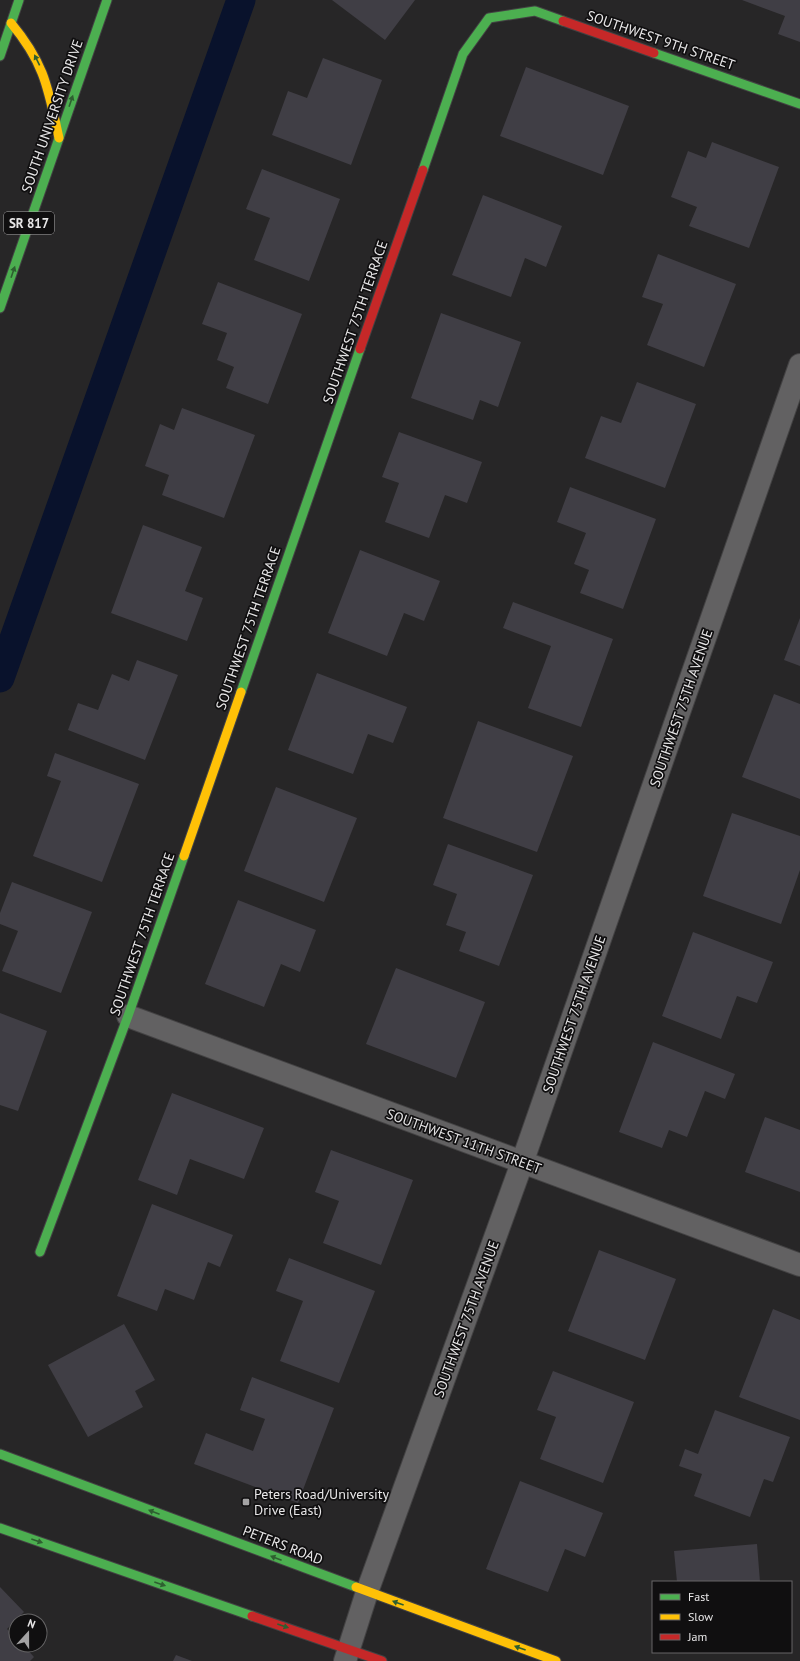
<svg xmlns="http://www.w3.org/2000/svg" width="800" height="1661" font-family="'PT Sans',sans-serif">
<rect width="100%" height="100%" fill="#272627"/>
<g fill="none" stroke-linecap="round" stroke-linejoin="round">
<polyline stroke="#09122c" stroke-width="29" points="0,678 241,0"/>
</g>
<g fill="#403e45">
<polygon points="332,0 415,0 385,40"/>
<polygon points="742,0 800,0 800,42 778,34 785,16"/>
<polygon points="323,58 382,80 351,165 272,135 288,91 307,98"/>
<polygon points="526,67 629,106 603,175 500,136"/>
<polygon points="712,142 779,167 749,248 689,226 697,207 671,197 688,151 706,158"/>
<polygon points="262,169 340,199 309,281 254,260 270,218 246,209"/>
<polygon points="483,195 562,226 546,267 525,258 511,297 452,275"/>
<polygon points="658,254 736,284 704,367 647,345 663,304 642,297"/>
<polygon points="218,282 302,314 268,404 226,388 234,367 217,360 227,333 202,324"/>
<polygon points="441,313 521,342 498,407 480,400 473,420 411,398"/>
<polygon points="637,382 696,404 665,488 585,458 601,416 621,423"/>
<polygon points="182,408 255,435 224,518 162,495 169,475 145,466 160,424 174,430"/>
<polygon points="399,432 482,462 467,503 445,495 429,538 385,522 399,483 382,477"/>
<polygon points="570,487 656,519 623,609 580,593 589,570 574,564 586,533 557,522"/>
<polygon points="143,525 202,547 185,591 203,598 187,641 111,613"/>
<polygon points="360,550 440,581 424,621 404,613 387,656 328,633"/>
<polygon points="513,602 613,639 581,727 528,708 551,646 503,628"/>
<polygon points="800,618 800,666 784,660"/>
<polygon points="137,660 178,675 145,760 68,730 78,703 98,710 112,674 129,681"/>
<polygon points="317,673 407,707 393,743 368,734 353,774 288,750"/>
<polygon points="774,694 800,704 800,799 742,777"/>
<polygon points="478,721 573,756 537,852 443,818"/>
<polygon points="55,753 139,784 102,882 33,856 61,781 47,776"/>
<polygon points="276,787 357,818 324,902 244,871"/>
<polygon points="732,813 800,836 800,870 781,924 703,896"/>
<polygon points="448,844 533,875 499,966 459,951 466,932 446,925 457,894 433,885"/>
<polygon points="12,882 92,912 61,993 2,971 18,931 0,924 0,913"/>
<polygon points="238,900 316,930 300,972 281,964 264,1007 205,984"/>
<polygon points="693,932 773,962 757,1003 737,996 721,1039 662,1016"/>
<polygon points="396,968 485,1002 456,1078 366,1044"/>
<polygon points="0,1013 47,1031 18,1111 0,1105"/>
<polygon points="653,1042 735,1074 725,1099 705,1091 687,1137 669,1130 662,1148 619,1132"/>
<polygon points="172,1093 264,1128 244,1179 190,1159 177,1195 138,1180"/>
<polygon points="765,1117 800,1130 800,1192 745,1172"/>
<polygon points="331,1150 413,1180 381,1265 323,1243 339,1201 315,1192"/>
<polygon points="152,1204 233,1235 220,1267 208,1262 194,1300 165,1289 157,1311 117,1296"/>
<polygon points="599,1250 676,1279 645,1360 568,1331"/>
<polygon points="289,1258 375,1291 339,1383 280,1361 303,1301 276,1291"/>
<polygon points="773,1309 800,1320 800,1420 739,1397"/>
<polygon points="124,1324 155,1380 135,1391 143,1407 88,1437 48,1365"/>
<polygon points="553,1371 634,1402 603,1483 540,1459 556,1417 537,1410"/>
<polygon points="252,1377 334,1408 298,1503 194,1464 206,1433 253,1451 265,1419 240,1410"/>
<polygon points="715,1410 790,1437 773,1482 764,1479 750,1517 694,1496 702,1474 679,1466 685,1449 698,1454"/>
<polygon points="520,1481 603,1513 585,1557 565,1549 548,1592 486,1569"/>
<polygon points="757,1544 760,1582 677,1582 674,1551"/>
<polygon points="0,1587 24,1612 7,1629 16,1638 16,1645 23,1645 34,1657 30,1661 0,1661"/>
<polygon points="176,1655 192,1661 173,1661"/>
</g>
<g fill="none" stroke-linecap="round" stroke-linejoin="round">
<g stroke="#434243" stroke-width="24">
<g id="street">
<polyline points="128,1016 800,1265"/>
<polyline points="345,1661 367,1592 522,1163 800,365"/>
</g>
</g>
<g stroke="#434243" stroke-width="11">
<g id="fast">
<polyline points="654,53 800,104"/>
<polyline points="0,56 19,0"/>
<polyline points="423,170 463,54 489,18 535,11 563,21"/>
<polyline points="0,308 107,0"/>
<polyline points="241,692 360,349"/>
<polyline points="40,1252 128,1016 184,856"/>
<polyline points="0,1454 356,1587"/>
<polyline points="0,1528 252,1616"/>
</g>
</g>
<g stroke="#434243" stroke-width="11">
<g id="slow">
<path d="M11 23C45 64 48 88 59 138"/>
<polyline points="184,856 241,692"/>
<polyline points="356,1587 556,1661"/>
</g>
</g>
<g stroke="#434243" stroke-width="11">
<g id="jam">
<polyline points="563,21 654,53"/>
<polyline points="360,349 423,170"/>
<polyline points="252,1616 382,1661"/>
</g>
</g>
<use href="#street" stroke="#626162" stroke-width="22"/>
<use href="#fast" stroke="#4caf50" stroke-width="9"/>
<use href="#slow" stroke="#ffc107" stroke-width="9"/>
<use href="#jam" stroke="#c62828" stroke-width="9"/>
</g>
<defs><path id="oneway-solid" d="M-6-.8H1V-3.2L6.5 0L1 3.2V.8H-6Z"/></defs>
<g fill="#2e5f30">
<use href="#oneway-solid" transform="translate(37 60) rotate(-116)"/>
<use href="#oneway-solid" transform="translate(71 101) rotate(-71)"/>
<use href="#oneway-solid" transform="translate(13 272) rotate(-71)"/>
<use href="#oneway-solid" transform="translate(154 1512) rotate(-159)"/>
<use href="#oneway-solid" transform="translate(37 1541) rotate(19)"/>
<use href="#oneway-solid" transform="translate(276 1558) rotate(-159)"/>
<use href="#oneway-solid" transform="translate(160 1584) rotate(19)"/>
<use href="#oneway-solid" transform="translate(398 1603) rotate(-160)"/>
<use href="#oneway-solid" transform="translate(283 1626) rotate(19)"/>
<use href="#oneway-solid" transform="translate(520 1648) rotate(-160)"/>
</g>
<rect fill="#a4a3a4" stroke="#100f10" stroke-width="1.5" x="242" y="1498" width="8" height="8" rx="2"/>
<g text-anchor="middle" stroke-width="3.5" stroke-linejoin="round" paint-order="stroke">
<rect fill="#100f10" stroke="#a7a6a7" stroke-width="1" x="4" y="212" width="50" height="22" rx="3"/>
<g font-size="13" font-weight="bold" fill="#e8e7e8">
<text x="29" y="228">SR 817</text>
</g>
<g font-size="14" fill="#e8e7e8" stroke="#100f10">
<text transform="translate(661 40) rotate(19)" y="5">SOUTHWEST 9TH STREET</text>
<text transform="translate(52 116) rotate(-71)" y="5">SOUTH UNIVERSITY DRIVE</text>
<text transform="translate(355 322) rotate(-71)" y="5">SOUTHWEST 75TH TERRACE</text>
<text transform="translate(248 628) rotate(-71)" y="5">SOUTHWEST 75TH TERRACE</text>
<text transform="translate(681 708) rotate(-71)" y="5">SOUTHWEST 75TH AVENUE</text>
<text transform="translate(142 934) rotate(-71)" y="5">SOUTHWEST 75TH TERRACE</text>
<text transform="translate(574 1014) rotate(-71)" y="5">SOUTHWEST 75TH AVENUE</text>
<text transform="translate(464 1141) rotate(20)" y="5">SOUTHWEST 11TH STREET</text>
<text transform="translate(466 1319) rotate(-70)" y="5">SOUTHWEST 75TH AVENUE</text>
<text transform="translate(283 1545) rotate(21)" y="5">PETERS ROAD</text>
</g>
<g font-size="14" fill="#e8e7e8" stroke="#100f10" text-anchor="start">
<text x="254" y="1499">Peters Road/University<tspan x="254" dy="16">Drive (East)</tspan></text>
</g>
</g>
<rect x="652" y="1581" width="140" height="72" fill="#100f10" stroke="#666566"/>
<rect x="660" y="1594" width="20" height="6" fill="#4caf50" stroke="#666566"/>
<text x="688" y="1601" font-size="12" fill="#e8e7e8">Fast</text>
<rect x="660" y="1614" width="20" height="6" fill="#ffc107" stroke="#666566"/>
<text x="688" y="1621" font-size="12" fill="#e8e7e8">Slow</text>
<rect x="660" y="1634" width="20" height="6" fill="#c62828" stroke="#666566"/>
<text x="688" y="1641" font-size="12" fill="#e8e7e8">Jam</text>
<g transform="translate(28 1633) rotate(21)"><circle r="19" fill="#100f10" stroke="#666566"/>
<path d="M0-3L7 15L0 10L-7 15Z" fill="#a4a3a4"/>
<text y="-6" font-size="11" font-weight="bold" text-anchor="middle" fill="#e8e7e8">N</text>
</g>
</svg>
